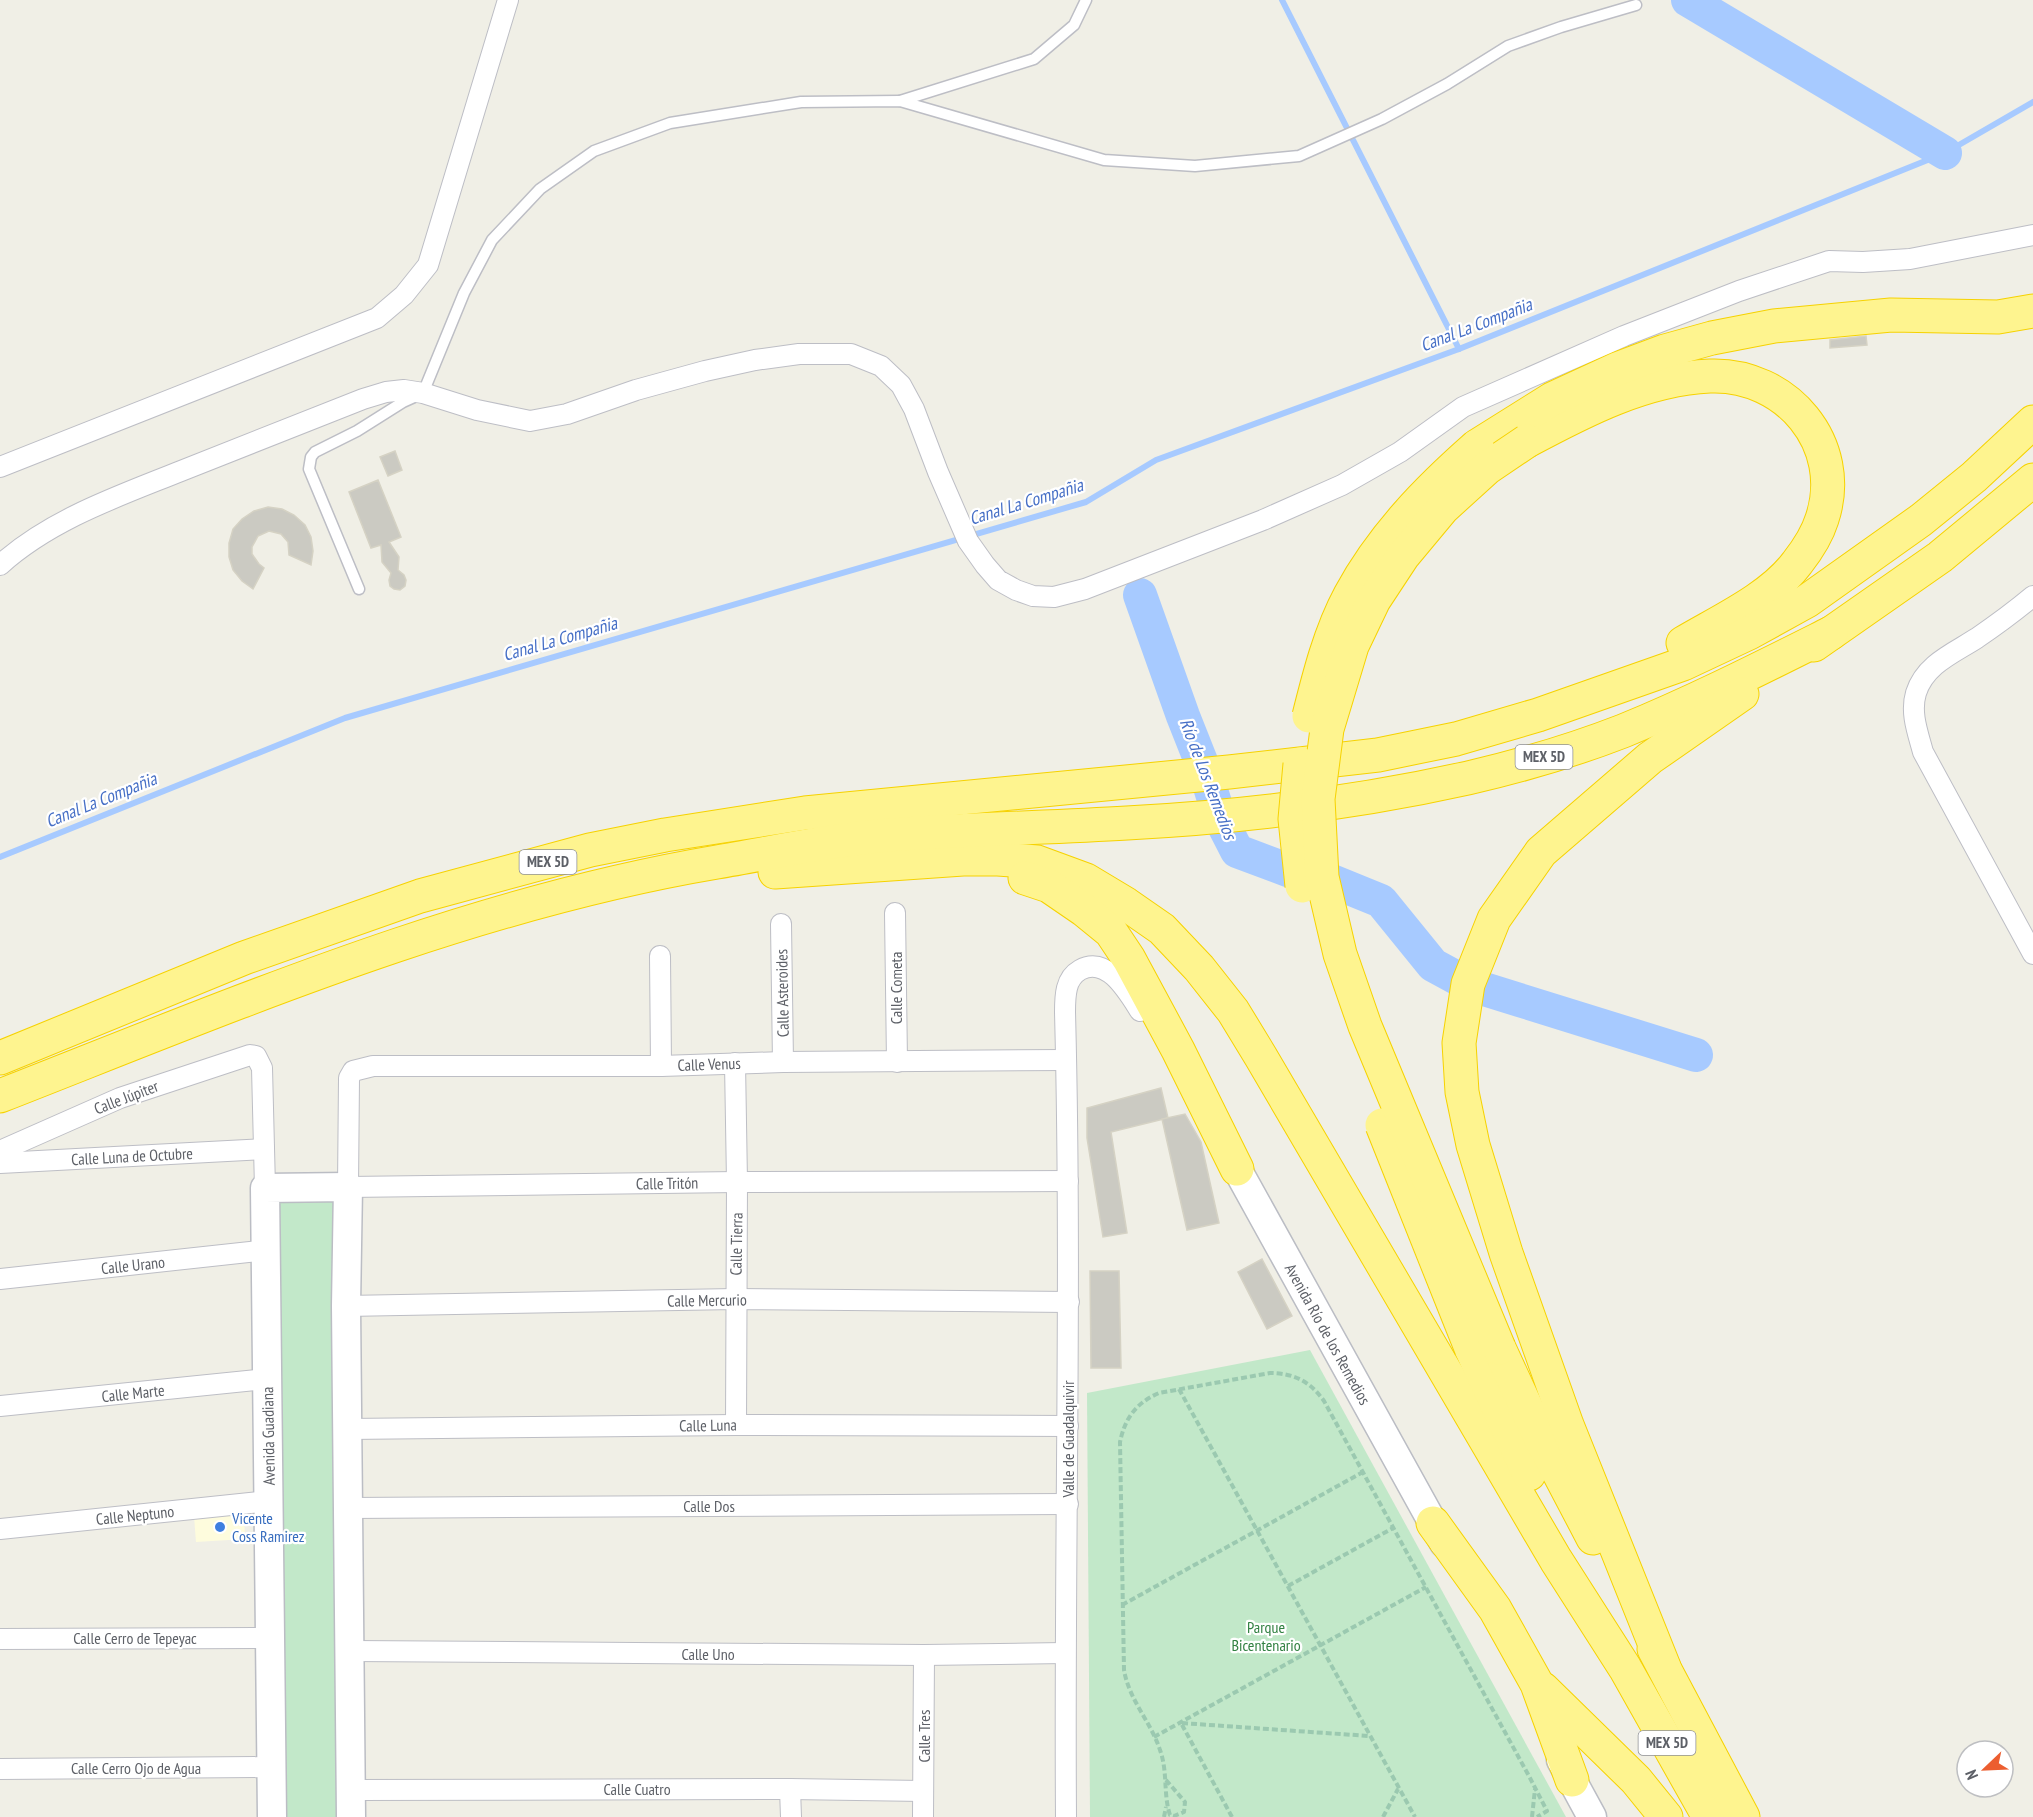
<svg xmlns="http://www.w3.org/2000/svg" width="2033" height="1817" font-family="'PT Sans Narrow',sans-serif">
<rect width="100%" height="100%" fill="#f0efe6"/>
<polygon fill="#fefcdd" points="244,1512 245,1539 196,1542 194,1516"/>
<g fill="#c2e8c9">
<polygon points="277,1201 337,1201 340,1817 279,1817"/>
<polygon points="1310,1350 1566,1817 1090,1817 1087,1393"/>
</g>
<g fill="none" stroke-linecap="round" stroke-linejoin="round">
<g stroke="#a7caff" stroke-width="6">
<polyline points="1282,0 1459,349"/>
<polyline points="0,857 345,718 1086,502 1156,460 1459,349 1945,153 2033,102"/>
</g>
<g stroke="#a7caff" stroke-width="34">
<polyline points="1688,0 1945,153"/>
<polyline points="1140,595 1183,716 1206,774 1219,816 1237,851 1301,875 1322,877 1381,901 1433,965 1468,984 1696,1055"/>
</g>
</g>
<g fill="#cbcac2" stroke="#d5d2c4" stroke-width="1.5">
<polygon points="1866,336 1867,345 1830,348 1830,340"/>
<polygon points="395,451 402,470 388,476 380,457"/>
<polygon points="378,480 401,537 389,542 399,557 398,570 404,575 406,580 405,586 400,590 394,589 390,586 389,580 391,573 382,562 381,545 371,548 349,492"/>
<polygon points="268,507 282,509 294,515 305,525 311,537 313,551 311,565 289,555 288,542 281,534 269,531 258,536 252,547 252,554 259,564 264,568 253,589 242,581 233,570 229,557 229,543 233,529 242,519 254,511"/>
<polygon points="1161,1088 1168,1118 1111,1132 1127,1233 1103,1237 1087,1138 1087,1108"/>
<polygon points="1185,1114 1201,1142 1219,1223 1187,1230 1162,1119"/>
<polygon points="1262,1259 1292,1316 1267,1329 1238,1272"/>
<polygon points="1090,1271 1119,1271 1121,1368 1091,1368"/>
</g>
<g fill="none" stroke-linecap="round" stroke-linejoin="round">
<g stroke="#bdbec5" stroke-width="13">
<g id="lane">
<polyline points="900,101 1034,59 1074,25 1086,0"/>
<polyline points="359,589 309,469 311,457 315,452 357,431 403,402 423,393 464,293 492,240 540,189 594,151 670,123 801,102 900,101 1104,160 1195,166 1299,156 1382,119 1447,84 1508,46 1561,27 1636,5"/>
</g>
</g>
<g stroke="#bdbec5" stroke-width="22">
<g id="street">
<polyline points="0,467 377,318 404,295 428,265 508,0"/>
<path d="M0 565C51 519 119 496 181 471 242 447 303 423 363 399L386 392 404 390 423 393 477 410 530 421 567 414 636 390 705 371 755 360 799 354H851L881 366 901 385 914 409 938 472 968 541 985 565 998 580 1016 590 1033 596 1054 597 1085 589 1263 520 1342 485 1400 452 1463 407 1624 336 1739 291 1829 261 1863 262 1910 259 2033 235"/>
<path d="M2033 596C2015 611 1996 625 1977 638 1954 653 1925 664 1916 693 1910 713 1918 733 1923 752L2033 954"/>
<polyline points="895,913 897,1062"/>
<polyline points="781,924 783,1062"/>
<polyline points="660,956 661,1066"/>
<polyline points="1066,1060 783,1062 661,1066 373,1066 353,1071 349,1078 348,1187 737,1182 1068,1181"/>
<polyline points="735,1063 737,1182 736,1425"/>
<polyline points="0,1151 120,1098 250,1055 256,1056 262,1068 265,1188"/>
<polyline points="0,1163 264,1149"/>
<polyline points="0,1279 267,1250"/>
<polyline points="346,1306 735,1299 1069,1302"/>
<polyline points="0,1406 266,1379"/>
<polyline points="348,1429 736,1425 1068,1426"/>
<polyline points="349,1508 1068,1504"/>
<polyline points="0,1529 269,1501"/>
<polyline points="0,1639 269,1638"/>
<polyline points="351,1651 924,1655 1064,1653"/>
<polyline points="0,1769 272,1767"/>
<polyline points="790,1789 791,1817"/>
<polyline points="351,1790 790,1789 923,1791"/>
<polyline points="923,1817 924,1655"/>
<path d="M1066 1817C1064 1549 1072 1280 1065 1012 1065 1004 1065 996 1067 988 1069 980 1073 974 1080 970 1107 955 1128 992 1140 1011"/>
</g>
</g>
<g stroke="#bbbdc4" stroke-width="31">
<g id="secondary">
<polyline points="1237,1169 1444,1543"/>
<polyline points="1561,1760 1592,1817"/>
<polyline points="272,1817 265,1188 348,1187 346,1306 351,1817"/>
</g>
</g>
<g stroke="#f6d200" stroke-width="35">
<g id="highway">
<path d="M1527 441C1583 411 1644 379 1710 376 1786 373 1847 444 1822 519 1817 535 1808 549 1797 563 1771 598 1720 621 1683 643"/>
<polyline points="1477,446 1552,399 1617,369 1665,351 1712,338 1774,326 1891,315 1998,317 2033,311"/>
<polyline points="1814,645 1940,557 2033,480"/>
<polyline points="775,872 963,859 998,859 1037,862 1086,880 1126,904 1162,929 1199,968 1233,1011 1261,1057 1556,1560 1625,1668 1709,1817"/>
<polyline points="1025,878 1049,886 1084,910 1111,932 1129,959 1178,1050 1237,1169"/>
<polyline points="0,1058 244,958 420,896 590,850 665,835 805,813 1229,772 1378,755 1456,739 1538,715 1683,664 1749,633 1807,601 1921,520 1974,477 2033,422"/>
<path d="M0 1096C235 1004 468 904 717 862 770 853 826 841 878 836 960 829 1044 828 1127 823 1241 817 1356 803 1468 778 1520 766 1574 750 1623 731 1694 702 1763 667 1831 633"/>
<polyline points="1471,1348 1529,1474"/>
<polyline points="1499,1348 1540,1437 1593,1538"/>
<polyline points="1433,1523 1495,1609 1537,1684 1572,1780"/>
<polyline points="1654,1649 1743,1817"/>
<polyline points="1664,1667 1567,1425 1506,1253 1473,1145 1462,1092 1459,1043 1468,984 1494,919 1541,852 1650,758 1742,694"/>
<polyline points="1543,1689 1636,1780 1666,1817"/>
</g>
</g>
<g stroke="#9bc9b0" stroke-width="4" stroke-dasharray="6 3" stroke-linecap="butt">
<polyline points="1179,1389 1415,1817"/>
<polyline points="1288,1586 1393,1528"/>
<polyline points="1122,1605 1363,1472"/>
<polyline points="1154,1737 1426,1587"/>
<path d="M1166 1780 1185 1802 1184 1812 1174 1816 1170 1815C1163 1794 1168 1772 1160 1750 1151 1722 1129 1700 1124 1670L1120 1442C1125 1418 1136 1403 1159 1393L1270 1373C1293 1373 1310 1381 1324 1401L1530 1778 1547 1811 1537 1817"/>
<polyline points="1164,1817 1166,1807"/>
<polyline points="1232,1817 1181,1723 1369,1736"/>
<polyline points="1383,1817 1398,1789"/>
<polyline points="1532,1817 1535,1789"/>
</g>
<use href="#lane" stroke="#fff" stroke-width="10"/>
<use href="#street" stroke="#fff" stroke-width="20"/>
<use href="#secondary" stroke="#fff" stroke-width="28"/>
<use href="#highway" stroke="#fef48f" stroke-width="33"/>
<g stroke="#f6d200" stroke-width="35" stroke-linecap="butt">
<g id="highway-bridge">
<path d="M1309 716C1319 676 1330 632 1350 595 1382 536 1427 490 1477 446"/>
<polyline points="1300,764 1295,819 1302,886"/>
<polyline points="1382,1125 1471,1348"/>
<polyline points="1499,1348 1365,1026 1340,954 1322,877 1318,799 1327,729 1352,646 1374,600 1403,556 1443,508 1487,468 1527,441"/>
</g>
</g>
<use href="#highway-bridge" stroke="#fef48f" stroke-width="33"/>
</g>
<circle fill="#3f7fe0" stroke="#fff" stroke-width="2" cx="220" cy="1527" r="6"/>
<g text-anchor="middle" stroke-width="4.5" stroke-linejoin="round" paint-order="stroke">
<g fill="#fff" stroke="#8e9095" stroke-width="1.5">
<rect x="1515.5" y="745" width="57" height="24" rx="4.5"/>
<rect x="519.5" y="850" width="57" height="24" rx="4.5"/>
<rect x="1638.5" y="1731" width="57" height="24" rx="4.5"/>
</g>
<g font-size="15" font-weight="bold" fill="#5d6067">
<text x="1544" y="762">MEX 5D</text>
<text x="548" y="867">MEX 5D</text>
<text x="1667" y="1748">MEX 5D</text>
</g>
<g font-size="16" fill="#5d6067" stroke="#fff">
<text transform="translate(896 988) rotate(-90)" y="6">Calle Cometa</text>
<text transform="translate(782 993) rotate(-91)" y="6">Calle Asteroides</text>
<text transform="translate(709 1064) rotate(-2)" y="6">Calle Venus</text>
<text transform="translate(126 1097) rotate(-21)" y="6">Calle Júpiter</text>
<text transform="translate(132 1156) rotate(-3)" y="6">Calle Luna de Octubre</text>
<text transform="translate(667 1183) rotate(-1)" y="6">Calle Tritón</text>
<text transform="translate(736 1244) rotate(-89)" y="6">Calle Tierra</text>
<text transform="translate(133 1265) rotate(-6)" y="6">Calle Urano</text>
<text transform="translate(707 1300) rotate(-1)" y="6">Calle Mercurio</text>
<text transform="translate(1328 1334) rotate(61)" y="6">Avenida Río de los Remedios</text>
<text transform="translate(133 1393) rotate(-6)" y="6">Calle Marte</text>
<text transform="translate(708 1425) rotate(-1)" y="6">Calle Luna</text>
<text transform="translate(268 1436) rotate(-91)" y="6">Avenida Guadiana</text>
<text transform="translate(1068 1439) rotate(-90)" y="6">Valle de Guadalquivir</text>
<text x="709" y="1512">Calle Dos</text>
<text transform="translate(135 1515) rotate(-6)" y="6">Calle Neptuno</text>
<text x="135" y="1644">Calle Cerro de Tepeyac</text>
<text x="708" y="1660">Calle Uno</text>
<text transform="translate(924 1736) rotate(-90)" y="6">Calle Tres</text>
<text x="136" y="1774">Calle Cerro Ojo de Agua</text>
<text x="637" y="1795">Calle Cuatro</text>
</g>
<g font-size="16" fill="#366cbe" stroke="#fff" text-anchor="start">
<text x="232" y="1524">Vicente<tspan x="232" dy="18">Coss Ramirez</tspan></text>
</g>
<g font-size="16" fill="#328142" stroke="#fff">
<text x="1266" y="1633">Parque<tspan x="1266" dy="18">Bicentenario</tspan></text>
</g>
<g font-size="18" font-style="italic" fill="#466fc6" stroke="#fff">
<text transform="translate(1476 325) rotate(-21)" y="6">Canal La Compañia</text>
<text transform="translate(1026 502) rotate(-17)" y="6">Canal La Compañia</text>
<text transform="translate(560 639) rotate(-16)" y="6">Canal La Compañia</text>
<text transform="translate(1208 779) rotate(69)" y="6">Río de Los Remedios</text>
<text transform="translate(101 800) rotate(-22)" y="6">Canal La Compañia</text>
</g>
</g>
<g transform="translate(1985 1769) rotate(247)"><circle r="28" fill="#ffffff" stroke="#bebfc2" stroke-width="1.5"/>
<path d="M0-4.5L10 22L0 15L-10 22Z" fill="#ec5e30"/>
<text y="-9" font-size="16" font-weight="bold" text-anchor="middle" fill="#5d6067">N</text>
</g>
</svg>
